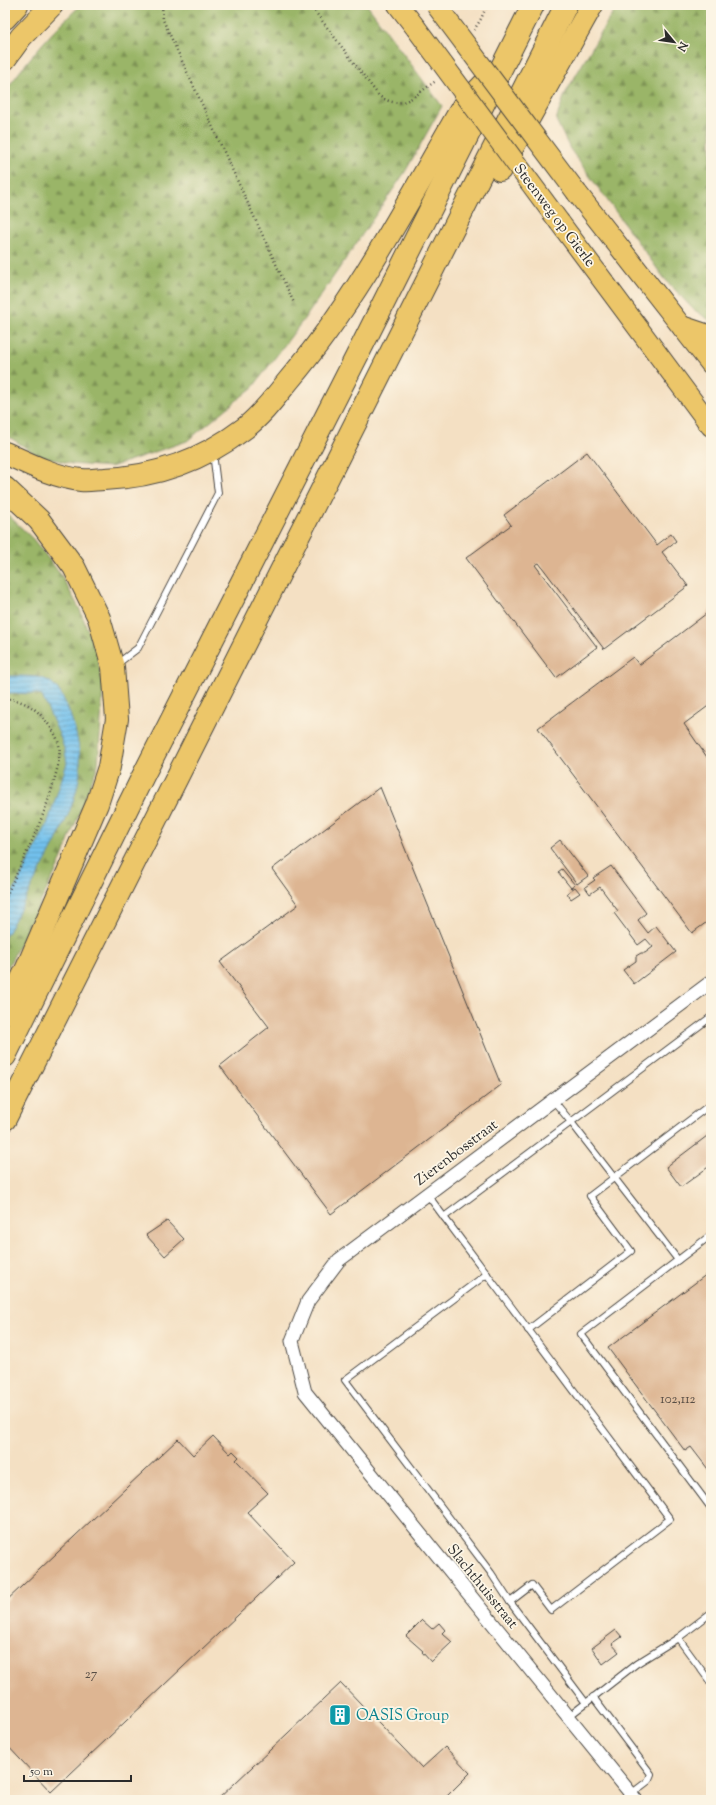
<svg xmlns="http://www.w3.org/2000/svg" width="716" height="1805" font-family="'Sorts Mill Goudy',serif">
<defs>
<pattern id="forest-firs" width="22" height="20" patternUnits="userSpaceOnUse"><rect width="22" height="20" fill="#9ab567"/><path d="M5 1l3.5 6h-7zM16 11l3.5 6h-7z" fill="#7e9355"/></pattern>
<pattern id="water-rules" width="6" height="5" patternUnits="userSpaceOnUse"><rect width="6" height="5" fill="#72c1ed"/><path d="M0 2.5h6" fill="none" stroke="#5e9dc0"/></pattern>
</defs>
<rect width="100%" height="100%" fill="#fcf5e5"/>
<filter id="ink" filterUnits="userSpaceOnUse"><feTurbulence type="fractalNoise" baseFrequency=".025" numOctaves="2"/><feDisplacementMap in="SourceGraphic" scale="8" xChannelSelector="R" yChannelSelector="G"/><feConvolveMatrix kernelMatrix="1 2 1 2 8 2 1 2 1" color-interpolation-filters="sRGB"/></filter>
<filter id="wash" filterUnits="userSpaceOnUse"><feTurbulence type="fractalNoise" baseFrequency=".012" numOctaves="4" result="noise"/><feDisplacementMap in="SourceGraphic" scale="16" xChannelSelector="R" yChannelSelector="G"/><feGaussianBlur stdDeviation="0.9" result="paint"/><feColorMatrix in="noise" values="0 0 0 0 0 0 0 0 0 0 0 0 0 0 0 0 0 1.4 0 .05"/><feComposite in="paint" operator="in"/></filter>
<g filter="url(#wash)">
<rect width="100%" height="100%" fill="#f4e0c3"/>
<g fill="url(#forest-firs)" stroke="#627049">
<path d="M81 5H367L442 106 405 172 310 311 253 387 187 441 111 467 72 464 35 454 5 434V92C27 60 52 31 81 5Z"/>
<polygon points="617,5 711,5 711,321 693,309 664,278 570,149 556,120 565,94"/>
<polygon points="5,512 33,539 61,575 80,610 97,654 103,689 98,765 59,865 5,973"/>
</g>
<path fill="url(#water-rules)" stroke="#4e768c" d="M5 676C45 676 55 674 70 714 76 731 81 750 80 768 79 804 49 854 32 886 23 903 15 920 5 937V908L47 825 67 763 65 751 60 736 42 696 38 694 5 693Z"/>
<g id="blocks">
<g fill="#ddb592">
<polygon points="587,452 657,545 671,534 676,541 662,552 688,586 604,649 539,563 535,565 597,647 556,678 466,558 511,525 504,515"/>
<polygon points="711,610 711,704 684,724 709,760 711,759 711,919 692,933 538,728 633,657 639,665"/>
<polygon points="380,787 501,1085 331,1214 220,1066 269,1027 220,962 298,905 272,869"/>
<polygon points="560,840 588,876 577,884 550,848"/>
<polygon points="611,866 646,913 638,920 648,933 656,926 676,952 634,984 623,970 636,961 636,956 641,953 645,953 653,947 646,939 638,945 614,913 618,911 600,887 590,894 585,887 595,880 593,878"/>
<polygon points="562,869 575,885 571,888 558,872"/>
<polygon points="575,887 580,893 571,899 567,893"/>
<polygon points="711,1133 711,1165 681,1187 666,1167"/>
<polygon points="167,1221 184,1239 165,1256 146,1235"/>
<polygon points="711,1271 711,1473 691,1447 685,1451 608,1348"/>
<polygon points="213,1436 230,1454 233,1451 239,1457 236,1460 268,1493 247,1512 294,1562 51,1792 5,1743 5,1602 178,1439 193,1455"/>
<polygon points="422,1620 432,1629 439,1623 445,1630 442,1633 452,1642 431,1662 422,1652 423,1651 406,1636"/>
<polygon points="616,1630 622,1637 612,1644 619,1652 603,1664 592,1648"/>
<polygon points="341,1683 422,1768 445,1747 470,1773 447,1796 451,1800 217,1800"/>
</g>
</g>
</g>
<g filter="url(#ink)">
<use href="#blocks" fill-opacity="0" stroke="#494642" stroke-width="1"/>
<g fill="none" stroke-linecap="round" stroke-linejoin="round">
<g stroke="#494642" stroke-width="8">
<g id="service">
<polyline points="117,664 138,648 218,493 213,453"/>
<polyline points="553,1100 571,1122 711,1017"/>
<polyline points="427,1194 444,1217"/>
<polyline points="711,1235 581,1334 711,1508"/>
<polyline points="487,1274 345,1380 491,1573 510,1602"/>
<polyline points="528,1330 631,1251 590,1196 711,1104"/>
<polyline points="678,1638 711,1683"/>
<polyline points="593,1697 651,1774 648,1781 631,1794"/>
<polyline points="586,1703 510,1602 532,1585 551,1610 670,1519 444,1217 571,1122 678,1260"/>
<polyline points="568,1717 636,1664 678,1638 711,1613"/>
</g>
</g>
<g stroke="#494642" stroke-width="15">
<polyline id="minor" points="636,1800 305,1392 292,1341 308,1301 339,1260 711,982"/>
</g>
<g stroke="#494642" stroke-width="22">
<g id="primary">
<polyline points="398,5 416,28"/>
<polyline points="577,193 711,364"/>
<polyline points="560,223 711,426"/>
</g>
</g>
<g stroke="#494642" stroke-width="24">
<g id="motorway">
<polyline points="5,18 17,5"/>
<polyline points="5,59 21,37 52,5"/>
<polyline points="500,170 592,5"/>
<polyline points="684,328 711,337"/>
<polyline points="708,421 711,416"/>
<path d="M5 453C29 464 55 477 81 480 89 481 97 479 104 479 157 477 203 460 245 428 262 415 276 396 289 380 359 297 409 199 463 106L483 85"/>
<polyline points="5,488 39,520 74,567 99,618 113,667 117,719 109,767 97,804 27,968 5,1013"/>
<polyline points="5,1056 143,776 364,342 533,5"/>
<polyline points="5,1119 566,5"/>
</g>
</g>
<g stroke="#494642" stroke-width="2.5" stroke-dasharray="1 3" stroke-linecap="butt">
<polyline points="162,5 163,20 294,303"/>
<path d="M310 5 379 96C404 112 414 95 436 81"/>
<polyline points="474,30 481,19 487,5"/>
<path d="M5 698C21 700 34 706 44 719 50 726 57 735 59 745 61 756 57 770 54 781 43 822 23 860 5 898"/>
</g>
<use href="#service" stroke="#fff" stroke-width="6"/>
<use href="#minor" stroke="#fff" stroke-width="13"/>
<use href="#primary" stroke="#ecc669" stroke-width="20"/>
<use href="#motorway" stroke="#ecc669" stroke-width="22"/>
<g stroke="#494642" stroke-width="22" stroke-linecap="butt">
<g id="primary-bridge">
<polyline points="436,5 577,193"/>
<polyline points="416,28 560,223"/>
</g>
</g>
<use href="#primary-bridge" stroke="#ecc669" stroke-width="20"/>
</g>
</g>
<defs>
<g id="building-square" transform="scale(1.15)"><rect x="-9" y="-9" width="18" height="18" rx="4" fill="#0f9aa8" stroke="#fcf5e5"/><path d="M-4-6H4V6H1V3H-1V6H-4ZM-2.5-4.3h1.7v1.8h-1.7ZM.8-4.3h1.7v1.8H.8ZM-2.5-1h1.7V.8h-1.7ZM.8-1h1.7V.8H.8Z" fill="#fff"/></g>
</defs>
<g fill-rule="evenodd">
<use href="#building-square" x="340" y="1715"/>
</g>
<g text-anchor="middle" stroke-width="3.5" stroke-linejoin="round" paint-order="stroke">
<g font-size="13" fill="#584e45">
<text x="678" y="1403">102,112</text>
<text x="91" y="1678">27</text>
</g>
<g font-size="15" fill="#2b2b2b" stroke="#fcf5e5">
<text transform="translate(555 215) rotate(53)" y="5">Steenweg op Gierle</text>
<text transform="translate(456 1152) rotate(-37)" y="5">Zierenbosstraat</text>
<text transform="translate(483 1586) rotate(51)" y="5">Slachthuisstraat</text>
</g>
<g font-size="15" fill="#0d838f" stroke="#fcf5e5" text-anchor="start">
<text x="356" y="1720">OASIS Group</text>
</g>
</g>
<rect width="716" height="1805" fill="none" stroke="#fcf5e5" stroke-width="20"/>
<g transform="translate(674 42) rotate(119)" stroke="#fcf5e5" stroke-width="3" paint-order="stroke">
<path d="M0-3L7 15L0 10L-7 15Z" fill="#2b2b2b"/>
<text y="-6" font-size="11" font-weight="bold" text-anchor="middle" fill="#2b2b2b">N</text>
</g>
<path d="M24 1775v6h107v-6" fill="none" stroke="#2b2b2b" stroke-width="2"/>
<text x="30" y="1775" font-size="12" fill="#2b2b2b" stroke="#fcf5e5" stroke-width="3" paint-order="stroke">50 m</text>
</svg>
